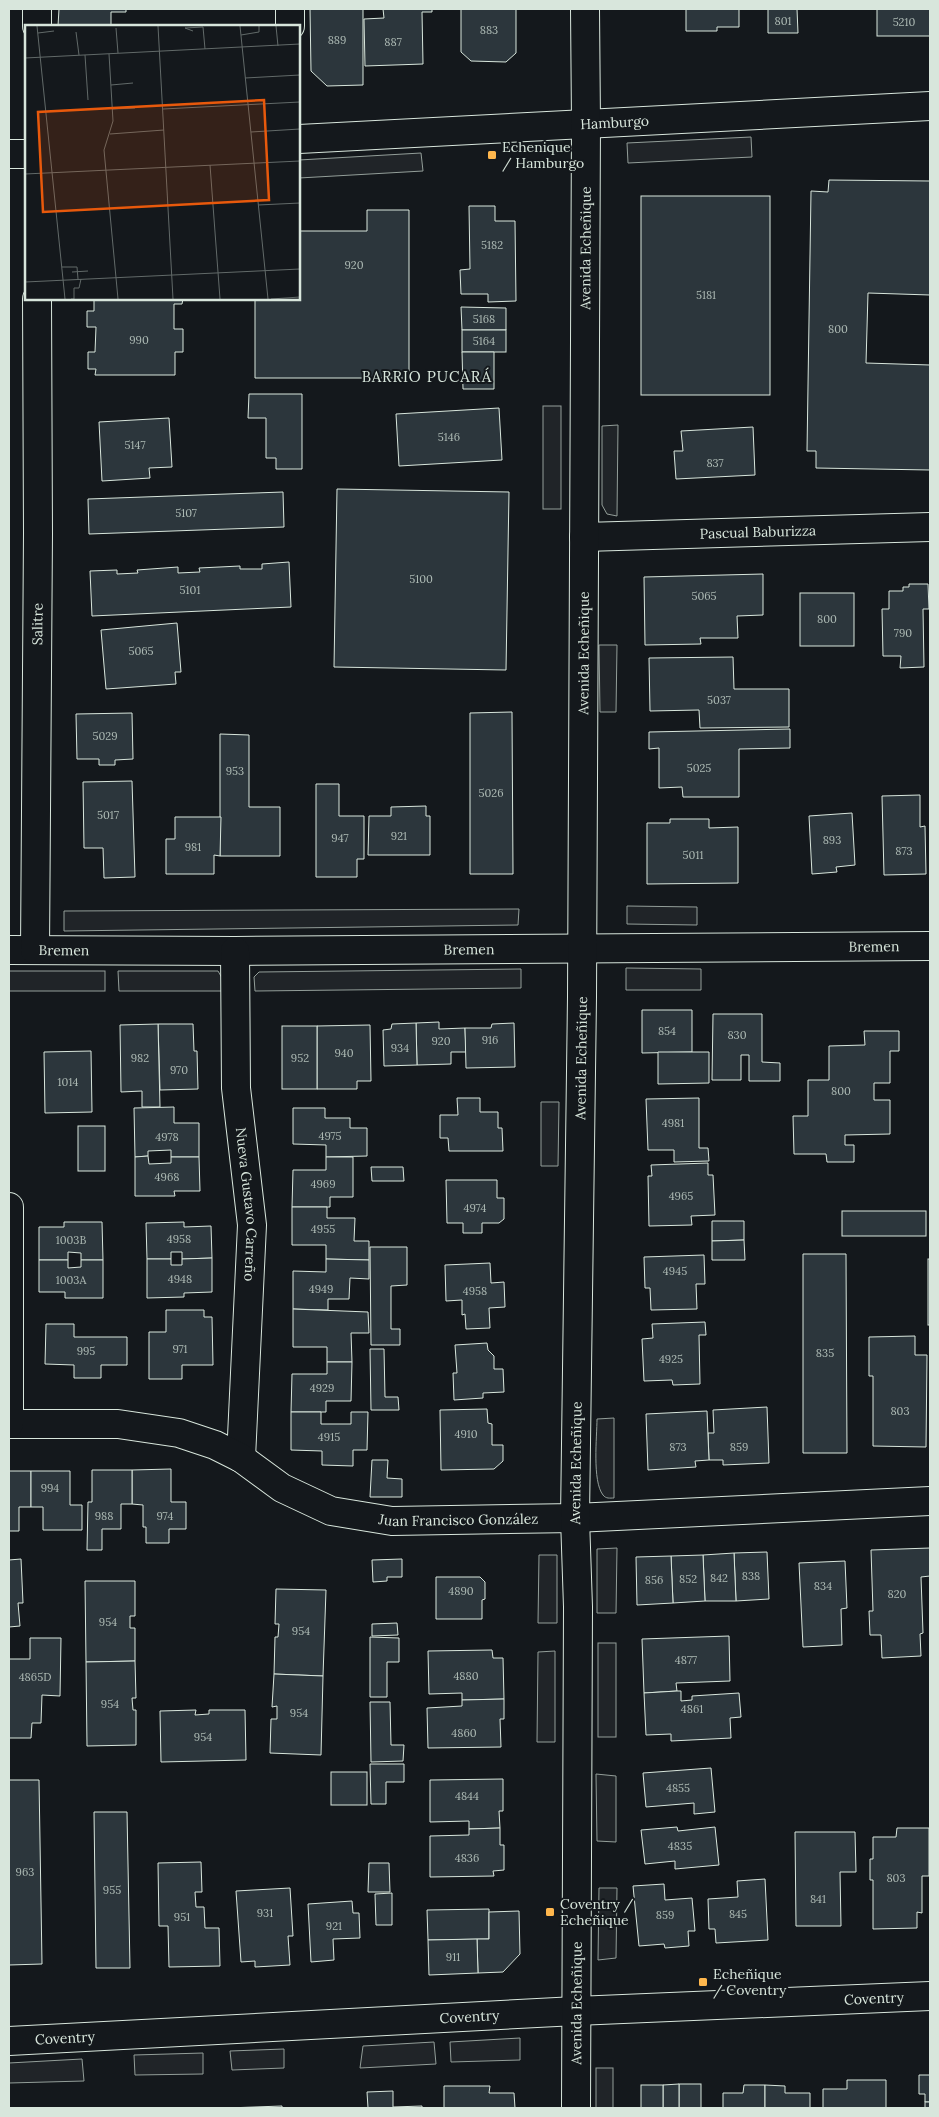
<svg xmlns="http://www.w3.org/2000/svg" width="939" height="2117" font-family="Lora,serif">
<rect width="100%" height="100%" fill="#14181c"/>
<g fill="#202428" stroke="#939e99">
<polygon points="751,137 752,157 628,163 627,143"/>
<polygon points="421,153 423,171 299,178 299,160"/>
<rect x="543" y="406" width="18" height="103"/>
<polygon points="618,425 617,516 607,514 602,505 602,426"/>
<polygon points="599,645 617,645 616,712 600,712"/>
<polygon points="627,906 697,907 697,925 627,924"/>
<polygon points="519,909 518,925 64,931 64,911"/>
<polygon points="626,968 701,969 701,990 626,990"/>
<polygon points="521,969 521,988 255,991 254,977 259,972"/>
<rect x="9" y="971" width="96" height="20"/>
<polygon points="118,971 218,971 222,978 222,991 119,991"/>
<polygon points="541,1102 559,1102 558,1166 541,1166"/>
<path d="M614 1418V1498C610 1498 606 1499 603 1495 592 1481 597 1436 597 1419Z"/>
<polygon points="617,1548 616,1613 597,1613 597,1549"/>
<polygon points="539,1555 557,1555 557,1623 538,1623"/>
<rect x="598" y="1643" width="18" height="94"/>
<polygon points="555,1651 555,1742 537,1742 538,1652"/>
<polygon points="596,1774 616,1776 616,1842 597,1841"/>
<polygon points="599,1888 617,1888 616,1958 598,1960"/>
<polygon points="520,2038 520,2060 451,2062 450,2042"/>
<polygon points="434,2042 436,2064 360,2068 363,2046"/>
<polygon points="284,2049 284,2068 232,2070 230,2051"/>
<polygon points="203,2053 203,2074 135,2075 134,2055"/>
<polygon points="82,2059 84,2081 9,2083 9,2063"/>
<rect x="596" y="2068" width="17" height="40"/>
</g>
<g fill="#2c363c" stroke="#d8e6dc">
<polygon points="59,9 126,9 126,12 111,12 111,26 58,26"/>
<polygon points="310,9 363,9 363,85 327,86 311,71"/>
<polygon points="383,9 432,9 432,12 422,12 423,64 365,66 364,19 384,18"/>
<polygon points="461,9 516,9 516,53 506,62 471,61 461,52"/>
<polygon points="686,9 739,9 739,27 717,27 717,31 686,31"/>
<polygon points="768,9 797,9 798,33 768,33"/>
<rect x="877" y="9" width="53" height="27"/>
<polygon points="829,180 930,181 930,295 868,293 866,363 930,365 930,470 816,468 816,451 807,451 811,191 828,192"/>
<rect x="641" y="196" width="129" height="199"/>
<polygon points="469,206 495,206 495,221 515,221 516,301 488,302 488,294 461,294 460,270 470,269"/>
<polygon points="367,210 409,210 409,378 255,378 255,299 299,299 299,231 367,231"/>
<polygon points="94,299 183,299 182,304 174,304 174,329 183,329 183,352 175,352 175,375 95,375 96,369 88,369 88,352 95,352 96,327 87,327 87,311 94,311"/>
<polygon points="461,307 506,308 506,330 462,330"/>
<rect x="462" y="330" width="44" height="22"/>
<polygon points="462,352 494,352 494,389 463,389"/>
<polygon points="249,394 302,394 302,469 276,469 276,458 266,458 266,418 248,418"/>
<polygon points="499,408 502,460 399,466 396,414"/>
<polygon points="169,418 172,467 149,468 150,478 102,481 99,422"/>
<polygon points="753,427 755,475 676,479 674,451 683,451 681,431"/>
<polygon points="337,489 509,492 506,670 334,667"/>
<polygon points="283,492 284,527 89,534 88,499"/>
<polygon points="289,562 291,607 92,616 90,571 117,570 117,574 138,573 137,570 178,567 178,573 200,572 199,568 240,566 240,569 262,569 262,564"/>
<polygon points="763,574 763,615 737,616 738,638 700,638 701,644 645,645 644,577"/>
<polygon points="909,584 928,584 929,609 923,609 924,667 900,668 901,656 883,656 882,609 889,609 889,591 903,591 903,587 909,587"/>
<rect x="800" y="593" width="54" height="53"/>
<polygon points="177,623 181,672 175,672 176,684 106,689 101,630"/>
<polygon points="733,657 734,689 789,689 789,727 700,728 699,710 650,711 649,658"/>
<polygon points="512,712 513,874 470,874 470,713"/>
<polygon points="132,713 133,759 115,760 115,765 99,765 99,759 77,759 76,714"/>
<polygon points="790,729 790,748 739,749 739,797 683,797 682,787 659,788 659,748 649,749 649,732"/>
<polygon points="220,734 249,735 249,807 280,807 280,856 220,856"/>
<polygon points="132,781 135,877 104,878 103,848 84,848 83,782"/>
<polygon points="316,784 339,784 339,816 364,816 364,859 357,859 357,877 316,877"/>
<polygon points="920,795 920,827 925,826 926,874 884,875 882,796"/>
<polygon points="426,806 426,816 430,816 430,855 368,855 369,816 391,816 391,807"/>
<polygon points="852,813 855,865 836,867 837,872 812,874 809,816"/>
<polygon points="175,817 221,817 220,856 214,855 214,874 166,874 166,839 175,839"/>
<polygon points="670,819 709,819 709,828 738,827 738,883 647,884 647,823 670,823"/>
<polygon points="642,1010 692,1010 692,1052 642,1053"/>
<polygon points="713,1014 762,1014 762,1062 780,1063 780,1081 749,1081 749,1055 741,1055 741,1080 712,1080"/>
<polygon points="439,1022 439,1029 465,1028 466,1052 451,1052 451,1064 417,1065 416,1023"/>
<polygon points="416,1023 417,1065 384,1066 383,1030 391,1029 392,1024"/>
<polygon points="514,1023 515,1067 466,1068 465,1028 491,1028 492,1024"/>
<polygon points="158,1024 193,1024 194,1051 197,1051 198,1089 160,1090"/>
<polygon points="158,1024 160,1107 142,1107 142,1091 121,1092 120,1025"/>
<polygon points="370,1025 371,1081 357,1081 357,1089 317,1089 317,1026"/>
<rect x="282" y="1026" width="35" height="63"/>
<polygon points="864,1031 899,1031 899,1051 890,1051 890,1083 874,1083 874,1100 890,1100 890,1134 845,1135 845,1145 854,1145 854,1162 827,1162 826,1154 794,1154 793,1116 808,1116 808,1080 829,1080 829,1046 865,1045"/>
<polygon points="91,1051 92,1112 45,1113 44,1052"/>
<polygon points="658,1052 709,1052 709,1083 658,1084"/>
<polygon points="457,1098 480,1098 480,1112 498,1112 498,1128 502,1128 503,1151 449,1151 448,1138 440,1138 440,1115 458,1115"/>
<polygon points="699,1098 699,1148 708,1148 709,1161 674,1162 674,1150 648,1150 646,1099"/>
<polygon points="174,1107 174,1123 199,1123 199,1157 171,1157 171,1150 148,1151 148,1156 135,1157 134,1108"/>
<polygon points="293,1108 325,1108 325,1118 350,1118 350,1128 367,1128 367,1156 326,1157 326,1145 293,1144"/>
<rect x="78" y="1126" width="27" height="45"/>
<polygon points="148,1156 149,1164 171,1163 171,1157 199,1157 200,1191 174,1191 175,1196 135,1196 135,1157"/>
<polygon points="326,1157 353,1157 353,1197 330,1197 330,1207 292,1207 293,1170 326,1170"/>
<polygon points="708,1163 708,1175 713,1175 715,1215 691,1216 692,1225 649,1226 648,1176 652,1176 651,1165"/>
<polygon points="371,1167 403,1167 404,1181 372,1181"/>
<polygon points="446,1180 497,1180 497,1198 504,1198 504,1219 499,1223 482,1223 482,1233 463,1233 463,1223 447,1223"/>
<polygon points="292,1207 327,1207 327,1218 355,1218 354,1241 369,1241 369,1260 326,1259 326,1245 292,1245"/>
<rect x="842" y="1211" width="84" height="25"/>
<polygon points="712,1221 744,1221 744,1240 712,1241"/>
<polygon points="64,1222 102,1222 103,1260 81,1260 81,1253 68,1252 68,1260 39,1260 39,1227 64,1227"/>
<polygon points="184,1222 184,1227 211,1226 212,1258 182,1259 182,1252 171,1252 171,1259 147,1259 146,1223"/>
<polygon points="744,1240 745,1260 712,1260 712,1241"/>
<polygon points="370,1247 407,1247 407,1285 391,1286 391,1329 400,1329 400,1345 371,1345"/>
<polygon points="803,1254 846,1254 847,1453 803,1453"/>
<polygon points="704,1255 705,1284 696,1284 697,1309 651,1310 650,1288 645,1288 644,1257"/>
<polygon points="212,1258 212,1292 184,1293 184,1297 147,1298 147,1259 171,1259 171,1265 182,1265 182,1259"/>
<polygon points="326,1259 369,1260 369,1279 350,1278 349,1299 328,1299 328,1310 293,1309 293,1271 326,1272"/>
<rect x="928" y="1259" width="2" height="66"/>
<polygon points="39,1260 68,1260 68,1268 81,1267 81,1260 103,1260 103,1298 65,1298 65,1292 39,1292"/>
<polygon points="490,1263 491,1283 504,1282 505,1307 489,1308 490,1328 466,1329 465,1314 462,1315 462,1300 446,1301 445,1265"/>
<polygon points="293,1309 368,1312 369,1333 351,1333 352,1362 327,1362 327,1347 293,1347"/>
<polygon points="166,1310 204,1310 204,1317 212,1317 213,1365 182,1365 182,1379 149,1379 149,1332 166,1332"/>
<polygon points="705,1322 706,1335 699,1335 700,1384 673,1385 672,1380 644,1381 642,1339 653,1338 652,1324"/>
<polygon points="46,1324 74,1324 74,1337 127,1337 127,1365 101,1365 101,1378 74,1378 74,1365 45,1364"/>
<polygon points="915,1336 915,1355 927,1355 926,1447 873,1446 873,1376 869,1376 869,1337"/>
<polygon points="487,1343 488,1350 494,1356 494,1369 503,1369 504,1392 483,1393 483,1398 454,1400 453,1373 457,1373 455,1345"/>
<polygon points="370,1349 384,1349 385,1397 398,1397 399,1410 371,1410"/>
<polygon points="327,1362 352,1362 351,1401 326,1401 326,1412 291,1412 292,1374 327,1374"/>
<polygon points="767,1407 769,1463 723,1465 723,1460 709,1460 708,1433 714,1433 713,1410"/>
<polygon points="487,1409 488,1423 492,1424 492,1445 503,1445 503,1461 494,1469 441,1470 440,1410"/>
<polygon points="707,1411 709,1460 695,1461 696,1467 648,1470 646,1414"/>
<polygon points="291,1412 321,1412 321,1424 351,1424 351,1412 368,1412 367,1450 353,1450 353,1466 322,1465 322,1451 291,1450"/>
<polygon points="372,1460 388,1460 387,1478 402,1479 402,1497 370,1497"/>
<polygon points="171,1469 171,1502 186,1502 186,1529 169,1529 169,1543 146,1543 146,1527 143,1527 143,1505 132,1504 132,1470"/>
<polygon points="92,1470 132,1470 132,1504 121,1504 121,1529 102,1529 102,1550 87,1550 88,1502 92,1502"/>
<polygon points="9,1471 31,1471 31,1507 19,1507 19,1531 9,1531"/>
<polygon points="31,1471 70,1471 70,1505 82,1505 82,1530 43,1530 43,1507 31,1507"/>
<polygon points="930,1548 930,1576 921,1577 923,1633 920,1634 921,1656 882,1658 881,1635 870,1635 869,1611 873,1611 871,1550"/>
<polygon points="767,1552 769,1599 736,1601 734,1553"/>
<polygon points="734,1553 736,1601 705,1601 703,1555"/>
<polygon points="703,1555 705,1601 673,1603 671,1556"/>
<polygon points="671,1556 673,1603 637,1605 636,1557"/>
<polygon points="21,1559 23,1603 18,1603 20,1626 9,1627 9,1560"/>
<polygon points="402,1559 402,1577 387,1577 387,1581 373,1582 372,1560"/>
<polygon points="845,1561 847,1608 841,1609 842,1645 803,1647 799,1563"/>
<polygon points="436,1577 480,1577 485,1582 485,1599 482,1600 482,1619 436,1619"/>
<polygon points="85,1581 135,1581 135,1616 130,1616 130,1628 135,1628 135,1661 86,1662"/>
<polygon points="276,1589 326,1590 323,1676 274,1674 275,1637 278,1637 279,1624 275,1624"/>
<polygon points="397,1623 398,1635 372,1636 372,1624"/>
<polygon points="729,1636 730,1681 676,1683 677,1691 644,1693 642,1639"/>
<polygon points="370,1637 399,1638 399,1662 387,1662 387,1697 370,1697"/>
<polygon points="30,1638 61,1638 60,1696 42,1695 41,1723 32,1723 31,1738 9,1738 9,1659 30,1659"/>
<polygon points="492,1650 493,1658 503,1658 504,1699 462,1700 462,1693 429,1694 428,1651"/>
<polygon points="135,1661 136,1698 132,1698 133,1710 136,1710 136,1745 87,1746 86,1662"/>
<polygon points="274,1674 323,1676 321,1755 270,1753 271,1719 277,1719 277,1706 272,1707"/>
<polygon points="677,1691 681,1691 681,1701 692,1700 692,1696 739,1693 741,1717 730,1718 731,1738 671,1741 671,1734 646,1735 644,1693"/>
<polygon points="504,1699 504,1719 500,1719 501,1747 428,1748 427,1708 462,1706 462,1700"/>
<polygon points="370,1702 390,1702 391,1745 404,1745 403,1761 371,1762"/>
<polygon points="196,1710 195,1715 209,1714 209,1710 245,1710 246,1760 161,1762 160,1711"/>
<polygon points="370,1764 404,1764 404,1782 386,1782 386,1804 371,1804"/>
<polygon points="711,1768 715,1812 694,1814 694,1803 646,1807 643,1773"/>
<rect x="331" y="1772" width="36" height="33"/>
<polygon points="503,1779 503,1811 499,1811 500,1828 469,1829 469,1821 430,1822 430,1780"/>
<polygon points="9,1780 39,1780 42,1964 9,1965"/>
<polygon points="94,1812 127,1812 130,1968 96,1968"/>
<polygon points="677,1827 678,1831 715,1827 719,1865 675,1869 675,1861 645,1864 641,1830"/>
<polygon points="500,1828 500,1845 504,1845 504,1870 493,1871 494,1876 430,1877 430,1836 469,1835 469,1829"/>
<polygon points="897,1828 929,1828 929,1876 922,1876 922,1913 917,1912 917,1928 873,1929 873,1880 870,1880 870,1859 873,1859 873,1837 896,1837"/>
<polygon points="795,1832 855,1832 856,1872 840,1872 841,1926 796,1926"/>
<polygon points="201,1862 202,1892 195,1892 196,1907 204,1907 205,1928 219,1928 220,1966 169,1967 168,1926 159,1926 158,1863"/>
<polygon points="369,1863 389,1863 390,1892 368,1892"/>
<polygon points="765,1879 768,1940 716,1943 715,1929 709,1929 708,1899 738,1897 737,1881"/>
<polygon points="664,1884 665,1900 692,1898 695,1931 688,1931 689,1946 665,1948 664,1944 639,1946 633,1886"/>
<polygon points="290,1888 293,1936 288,1936 290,1965 255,1967 255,1961 241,1962 236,1891"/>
<polygon points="392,1893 392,1925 376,1925 375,1894"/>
<polygon points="352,1901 353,1913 359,1913 360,1938 333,1939 334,1960 311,1962 308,1904"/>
<polygon points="489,1909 489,1939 428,1940 427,1910"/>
<polygon points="519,1911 520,1954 503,1972 478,1973 477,1939 489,1939 489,1912"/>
<polygon points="477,1939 478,1973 429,1975 428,1940"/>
<polygon points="919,2075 930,2075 930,2102 925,2102 925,2094 919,2094"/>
<polygon points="847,2080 886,2080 886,2108 823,2108 823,2089 847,2089"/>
<rect x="679" y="2084" width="22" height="24"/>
<polygon points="679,2084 679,2108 663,2108 663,2085"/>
<rect x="641" y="2085" width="22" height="23"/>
<polygon points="744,2085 765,2085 765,2108 723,2108 723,2093 743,2093"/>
<polygon points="765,2085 785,2086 785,2093 810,2093 810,2108 765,2108"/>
<polygon points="444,2086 490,2086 489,2093 514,2093 515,2108 444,2108"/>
<polygon points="393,2091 393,2107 422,2106 422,2108 368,2108 367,2092"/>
<rect x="925" y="2102" width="5" height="6"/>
<polygon points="282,2106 282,2108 227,2108"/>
</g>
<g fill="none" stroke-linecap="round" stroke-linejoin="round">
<g stroke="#d8e6dc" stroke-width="30">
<g id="minor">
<polyline points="37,26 37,9"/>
<polyline points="290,26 290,9"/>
<path id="s1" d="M299 139 930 106"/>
<polyline points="9,154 26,154"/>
<path id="s2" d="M584 537 930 527"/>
<path id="s3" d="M9 950 235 951 930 946"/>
<path id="s4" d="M35 950 38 533 37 299"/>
<path id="s5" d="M235 951 236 1088 252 1225 241 1458"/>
<path id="s6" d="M9 1424H118L179 1433 215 1445 241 1458 282 1488 331 1511 392 1521 575 1518 930 1501"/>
<polyline points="9,1424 9,1207"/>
</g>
</g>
<g stroke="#d8e6dc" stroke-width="30">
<g id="tertiary">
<path id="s7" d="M9 2041 576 2011 930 1996"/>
<path id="s8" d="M576 2108 578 1607 575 1518 582 997 586 123 585 9"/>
</g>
</g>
<use href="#minor" stroke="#14181c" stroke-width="28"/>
<use href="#tertiary" stroke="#14181c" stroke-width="28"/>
</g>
<g fill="#ffb74d" stroke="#14181c" stroke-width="2">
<rect x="487" y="150" width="10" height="10" rx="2.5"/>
<rect x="545" y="1907" width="10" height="10" rx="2.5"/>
<rect x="698" y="1977" width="10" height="10" rx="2.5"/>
</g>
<g text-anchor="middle" stroke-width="4" stroke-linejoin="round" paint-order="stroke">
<g font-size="11" fill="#adbab4">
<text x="783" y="25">801</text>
<text x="904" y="26">5210</text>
<text x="489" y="34">883</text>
<text x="337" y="44">889</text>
<text x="393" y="46">887</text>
<text x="492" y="249">5182</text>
<text x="354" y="269">920</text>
<text x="706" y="299">5181</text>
<text x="484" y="323">5168</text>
<text x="838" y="333">800</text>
<text x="139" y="344">990</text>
<text x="484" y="345">5164</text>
<text x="449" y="441">5146</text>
<text x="135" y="449">5147</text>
<text x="715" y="467">837</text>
<text x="186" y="517">5107</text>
<text x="421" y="583">5100</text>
<text x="190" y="594">5101</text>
<text x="704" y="600">5065</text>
<text x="827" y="623">800</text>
<text x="903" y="637">790</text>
<text x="141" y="655">5065</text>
<text x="719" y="704">5037</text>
<text x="105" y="740">5029</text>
<text x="699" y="772">5025</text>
<text x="235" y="775">953</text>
<text x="491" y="797">5026</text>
<text x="108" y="819">5017</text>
<text x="399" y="840">921</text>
<text x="340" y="842">947</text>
<text x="832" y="844">893</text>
<text x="193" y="851">981</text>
<text x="904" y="855">873</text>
<text x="693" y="859">5011</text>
<text x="667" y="1035">854</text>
<text x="737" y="1039">830</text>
<text x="490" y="1044">916</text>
<text x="441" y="1045">920</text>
<text x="400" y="1052">934</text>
<text x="344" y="1057">940</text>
<text x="140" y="1062">982</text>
<text x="300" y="1062">952</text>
<text x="179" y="1074">970</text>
<text x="68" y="1086">1014</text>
<text x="841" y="1095">800</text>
<text x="673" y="1127">4981</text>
<text x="330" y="1140">4975</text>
<text x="167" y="1141">4978</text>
<text x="167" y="1181">4968</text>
<text x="323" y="1188">4969</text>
<text x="681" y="1200">4965</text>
<text x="475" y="1212">4974</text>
<text x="323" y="1233">4955</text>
<text x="179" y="1243">4958</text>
<text x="71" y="1244">1003B</text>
<text x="675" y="1275">4945</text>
<text x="180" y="1283">4948</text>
<text x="71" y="1284">1003A</text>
<text x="321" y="1293">4949</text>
<text x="475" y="1295">4958</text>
<text x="180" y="1353">971</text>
<text x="86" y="1355">995</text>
<text x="825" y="1357">835</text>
<text x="671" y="1363">4925</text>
<text x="322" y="1392">4929</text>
<text x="900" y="1415">803</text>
<text x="466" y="1438">4910</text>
<text x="329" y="1441">4915</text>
<text x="678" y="1451">873</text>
<text x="739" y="1451">859</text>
<text x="50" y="1492">994</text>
<text x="104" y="1520">988</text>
<text x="165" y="1520">974</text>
<text x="751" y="1580">838</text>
<text x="719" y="1582">842</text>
<text x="688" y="1583">852</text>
<text x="654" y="1584">856</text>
<text x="823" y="1590">834</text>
<text x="461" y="1595">4890</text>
<text x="897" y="1598">820</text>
<text x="108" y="1626">954</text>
<text x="301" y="1635">954</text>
<text x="686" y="1664">4877</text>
<text x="466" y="1680">4880</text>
<text x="35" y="1681">4865D</text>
<text x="110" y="1708">954</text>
<text x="692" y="1713">4861</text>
<text x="299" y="1717">954</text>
<text x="464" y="1737">4860</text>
<text x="203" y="1741">954</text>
<text x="678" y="1792">4855</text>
<text x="467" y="1800">4844</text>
<text x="680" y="1850">4835</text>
<text x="467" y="1862">4836</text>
<text x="25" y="1876">963</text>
<text x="896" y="1882">803</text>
<text x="112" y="1894">955</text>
<text x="818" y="1903">841</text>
<text x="265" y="1917">931</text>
<text x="738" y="1918">845</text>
<text x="665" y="1919">859</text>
<text x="182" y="1921">951</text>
<text x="334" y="1930">921</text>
<text x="453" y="1961">911</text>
</g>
<g font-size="14" fill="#d8e6dc" stroke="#14181c">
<text dy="5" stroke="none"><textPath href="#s1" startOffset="316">Hamburgo</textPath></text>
<text dy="5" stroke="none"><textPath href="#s8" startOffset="1860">Avenida Echeñique</textPath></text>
<text dy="5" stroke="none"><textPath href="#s2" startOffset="174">Pascual Baburizza</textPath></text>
<text dy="5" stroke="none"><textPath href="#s4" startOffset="326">Salitre</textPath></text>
<text dy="5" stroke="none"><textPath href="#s8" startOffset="1455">Avenida Echeñique</textPath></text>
<text dy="5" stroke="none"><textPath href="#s3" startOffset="865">Bremen</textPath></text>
<text dy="5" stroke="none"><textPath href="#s3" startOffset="460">Bremen</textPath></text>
<text dy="5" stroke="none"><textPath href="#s3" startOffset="55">Bremen</textPath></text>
<text dy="5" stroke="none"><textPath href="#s8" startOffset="1050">Avenida Echeñique</textPath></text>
<text dy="5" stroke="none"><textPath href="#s5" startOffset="254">Nueva Gustavo Carreño</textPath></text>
<text dy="5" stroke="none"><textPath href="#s8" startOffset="645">Avenida Echeñique</textPath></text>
<text dy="5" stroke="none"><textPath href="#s6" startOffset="471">Juan Francisco González</textPath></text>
<text dy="5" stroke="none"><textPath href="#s7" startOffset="866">Coventry</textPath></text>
<text dy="5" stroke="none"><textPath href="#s8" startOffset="105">Avenida Echeñique</textPath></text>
<text dy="5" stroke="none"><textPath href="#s7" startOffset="461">Coventry</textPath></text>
<text dy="5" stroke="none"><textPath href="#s7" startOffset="56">Coventry</textPath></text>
</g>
<g font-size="14" fill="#d8e6dc" stroke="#14181c" text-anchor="start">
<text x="502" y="152">Echenique<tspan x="502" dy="16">/ Hamburgo</tspan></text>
<text x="560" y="1909">Coventry /<tspan x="560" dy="16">Echeñique</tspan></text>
<text x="713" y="1979">Echeñique<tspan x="713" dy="16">/ Coventry</tspan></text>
</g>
<g font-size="15" letter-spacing="1" fill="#d8e6dc" stroke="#14181c">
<text x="427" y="382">BARRIO PUCARÁ</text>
</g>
</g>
<g transform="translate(25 25)">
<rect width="275" height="275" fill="#14181c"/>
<path fill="none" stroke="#626a69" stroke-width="1" d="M12 1 40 274M133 1 148 274M215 1 243 274M251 1 253 21M91 3 93 28M168 6 160 3 178 2 180 24M51 7 54 30M13 8 29 6M216 10 234 7V1M84 29 88 96 79 125 93 274M60 30 63 75M0 33 275 19M220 53 275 50M86 60 108 58M87 84 110 83M138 84 275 77M226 107 275 104M85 109 139 105M185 140 195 274M0 149 275 136M233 180 275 178M37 242H52L53 254M47 247 63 246M0 257 275 244M46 274H49V263H54L56 254M246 274 275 272"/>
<path fill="#e8590c" fill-opacity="0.15" stroke="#e8590c" stroke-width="2.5" d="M239 75 244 175 18 187 13 87Z"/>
<rect width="275" height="275" fill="none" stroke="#d8e6dc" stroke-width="2.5"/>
</g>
<rect width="939" height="2117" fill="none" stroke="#d8e6dc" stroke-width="20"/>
</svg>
